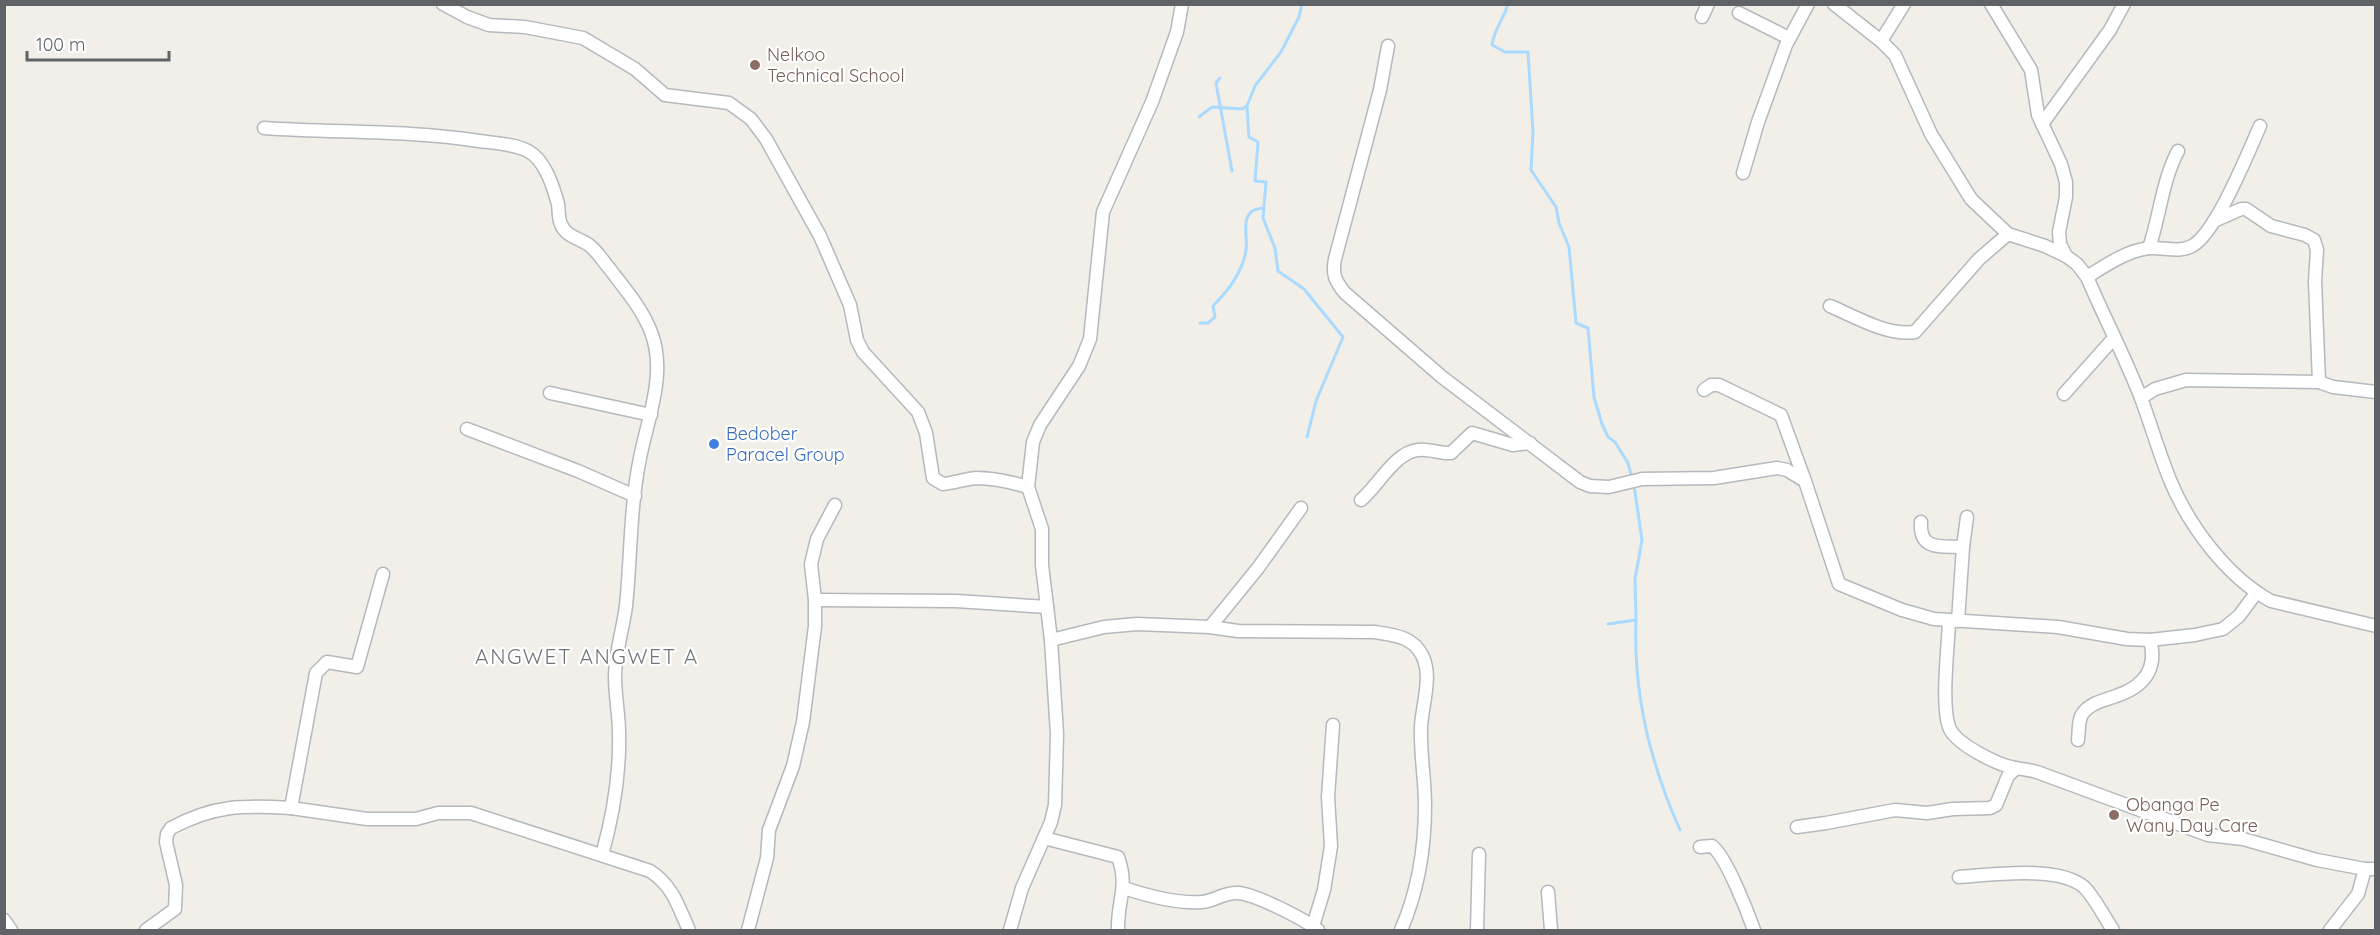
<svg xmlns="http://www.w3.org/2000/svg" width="2380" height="935" font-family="Quicksand,sans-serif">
<rect width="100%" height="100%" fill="#f1efe8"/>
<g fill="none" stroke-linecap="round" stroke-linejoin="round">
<g stroke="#aadaff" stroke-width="3">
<polyline points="1302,4 1299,17 1281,52 1255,86 1247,106 1249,137 1258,142 1255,181 1266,182 1263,218 1275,248 1278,271 1304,289 1343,337 1316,401 1307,437"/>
<path d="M1508 4C1504 19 1494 29 1492 45L1505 52H1528L1533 132 1531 170 1556 207 1559 223 1569 247 1576 323 1588 328 1594 397 1602 424 1608 437 1615 442 1628 463 1632 478"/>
<polyline points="1220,78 1216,83 1232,171"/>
<polyline points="1199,117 1212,107 1242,109 1247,106"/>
<path d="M1200 323H1208L1215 317 1213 306C1228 291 1243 271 1246 250 1248 239 1242 222 1250 213 1253 209 1259 209 1263 208"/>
<path d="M1636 620C1633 693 1650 763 1680 830"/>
<polyline points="1608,624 1636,620 1635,579 1642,540 1634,485"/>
</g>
<g stroke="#b5b8bc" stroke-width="15">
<g id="minor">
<path d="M443 4 467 17 489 25 525 27 583 38 635 69 665 95 729 103 751 119 766 139 820 236 850 305 857 340 863 352 918 412 926 433 933 478 943 484C954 483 965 479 976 478 994 478 1011 482 1028 487"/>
<path d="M1834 4 1881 41 1895 55 1931 134 1971 199 2008 234 2045 246 2066 256 2077 264 2087 277C2104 317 2125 357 2141 398 2151 425 2159 453 2170 480 2189 526 2227 577 2271 601L2376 626"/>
<polyline points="1991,4 2031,70 2038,115 2061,164 2066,182 2066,197 2059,232 2060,244 2066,256"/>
<polyline points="1739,13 1789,38"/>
<polyline points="1702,17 1708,4"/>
<polyline points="1881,41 1904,4"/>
<path d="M1388 46 1380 90 1335 259C1332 274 1335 281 1345 293L1442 377 1580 482 1590 486 1609 487 1642 479 1714 478 1777 468 1787 470 1805 481 1839 584 1902 610 1934 619 2058 627 2127 639 2150 640 2195 635 2223 629 2239 616 2256 593"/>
<polyline points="2042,124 2110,30 2124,4"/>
<path d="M264 128C336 133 407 130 479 141 494 143 515 144 528 151 545 160 553 186 558 204 559 210 558 218 561 224 566 237 579 238 589 245 597 251 603 261 609 268 624 288 642 308 651 332 667 373 648 417 640 458 630 506 631 557 626 606 623 629 615 653 615 677 615 696 619 714 619 733 620 773 613 816 602 855"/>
<polyline points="1743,173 1758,122 1786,45 1808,4"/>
<polyline points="2214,221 2241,209 2246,209 2271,226 2305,235 2314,240 2317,250 2315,281 2319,382"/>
<path d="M2149 248C2160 216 2162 181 2178 151"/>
<path d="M2087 277C2106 265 2128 250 2150 248 2164 247 2179 253 2192 246 2216 233 2248 153 2260 126"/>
<path d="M1830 306C1856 317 1887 336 1915 332L1979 259 2008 234"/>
<polyline points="1704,390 1711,385 1719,385 1781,415 1805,481"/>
<polyline points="550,393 651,415"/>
<polyline points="2064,394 2114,338"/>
<polyline points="2141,398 2155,389 2186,380 2319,382 2333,387 2376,392"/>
<polyline points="467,429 578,471 635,496"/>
<path d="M1361 500C1378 486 1395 452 1418 450 1429 448 1440 454 1451 453L1472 433 1513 445 1530 443"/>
<path d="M1921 522C1919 551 1941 546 1963 547"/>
<polyline points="815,600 956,601 1047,607"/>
<path d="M1949 621C1948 649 1941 703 1949 727 1955 744 1998 765 2015 768 2022 769 2030 770 2037 772L2208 835 2243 839 2317 860 2365 869H2376"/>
<polyline points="1958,621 1963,547 1967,517"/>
<polyline points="1210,627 1258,568 1301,508"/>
<path d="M1051 640 1104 627 1137 624 1210 627 1238 631 1374 632C1393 635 1412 636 1422 655 1433 676 1422 705 1421 727 1420 753 1425 779 1425 805 1425 848 1418 891 1401 930"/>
<path d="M2078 740C2079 732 2078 719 2083 713 2090 703 2105 700 2116 696 2144 687 2158 669 2150 640"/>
<path d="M291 808 367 819H416L438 813H471L650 871C673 886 678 906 689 930"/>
<polyline points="1797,827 1826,823 1895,810 1927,813 1953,809 1990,808 1996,805 2008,776 2016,768"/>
<path d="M1044 838 1118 857C1129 887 1117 901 1118 930"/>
<path d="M1700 847 1712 846C1726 856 1748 913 1754 930"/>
<path d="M1959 877C1990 875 2059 865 2084 887 2095 898 2104 917 2113 930"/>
<path d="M1124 888C1148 896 1177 904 1202 902 1215 901 1224 892 1238 893 1255 894 1304 919 1318 930"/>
<polyline points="1548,892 1551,930"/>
<polyline points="4,920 11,930"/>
<polyline points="1313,926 1324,890 1331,846 1328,797 1333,725"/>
<path d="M146 930 175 909 176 885 166 842 167 834 171 828C214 805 243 805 291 808L316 673 327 662 357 667 383 574"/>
<polyline points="748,930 767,858 769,830 793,766 803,722 815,626 815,600 811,564 817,539 835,505"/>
<polyline points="1010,930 1022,888 1051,822 1055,805 1057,734 1051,640 1042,565 1042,529 1028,487 1033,442 1040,425 1079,366 1090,339 1103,212 1152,102 1177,32 1182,4"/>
<polyline points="1477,930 1479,854"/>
<polyline points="2330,930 2358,894 2365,869"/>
</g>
</g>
<use href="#minor" stroke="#fff" stroke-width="12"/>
</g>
<g fill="#8d6e63" stroke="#fff" stroke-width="2">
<circle cx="755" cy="65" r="6"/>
<circle cx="2114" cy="815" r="6"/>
</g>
<circle fill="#3f7fe0" stroke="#fff" stroke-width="2" cx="714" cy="444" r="6"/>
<g text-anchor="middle" stroke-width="4.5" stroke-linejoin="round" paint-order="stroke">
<g font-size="18" fill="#785e54" stroke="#fff" text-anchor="start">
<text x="767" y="61">Nelkoo<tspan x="767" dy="21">Technical School</tspan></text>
<text x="2126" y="811">Obanga Pe<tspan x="2126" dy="21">Wany Day Care</tspan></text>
</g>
<g font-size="18" fill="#366cbe" stroke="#fff" text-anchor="start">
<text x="726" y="440">Bedober<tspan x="726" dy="21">Paracel Group</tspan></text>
</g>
<g font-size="21" letter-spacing="1.5" fill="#70757a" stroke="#fff">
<text x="587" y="664">ANGWET ANGWET A</text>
</g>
</g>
<rect width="2380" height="935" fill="none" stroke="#5f6368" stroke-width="12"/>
<path d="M27 51v9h142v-9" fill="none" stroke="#5f6368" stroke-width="3"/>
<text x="36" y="51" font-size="18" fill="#5f6368" stroke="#ffffff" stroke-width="4.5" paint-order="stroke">100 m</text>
</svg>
